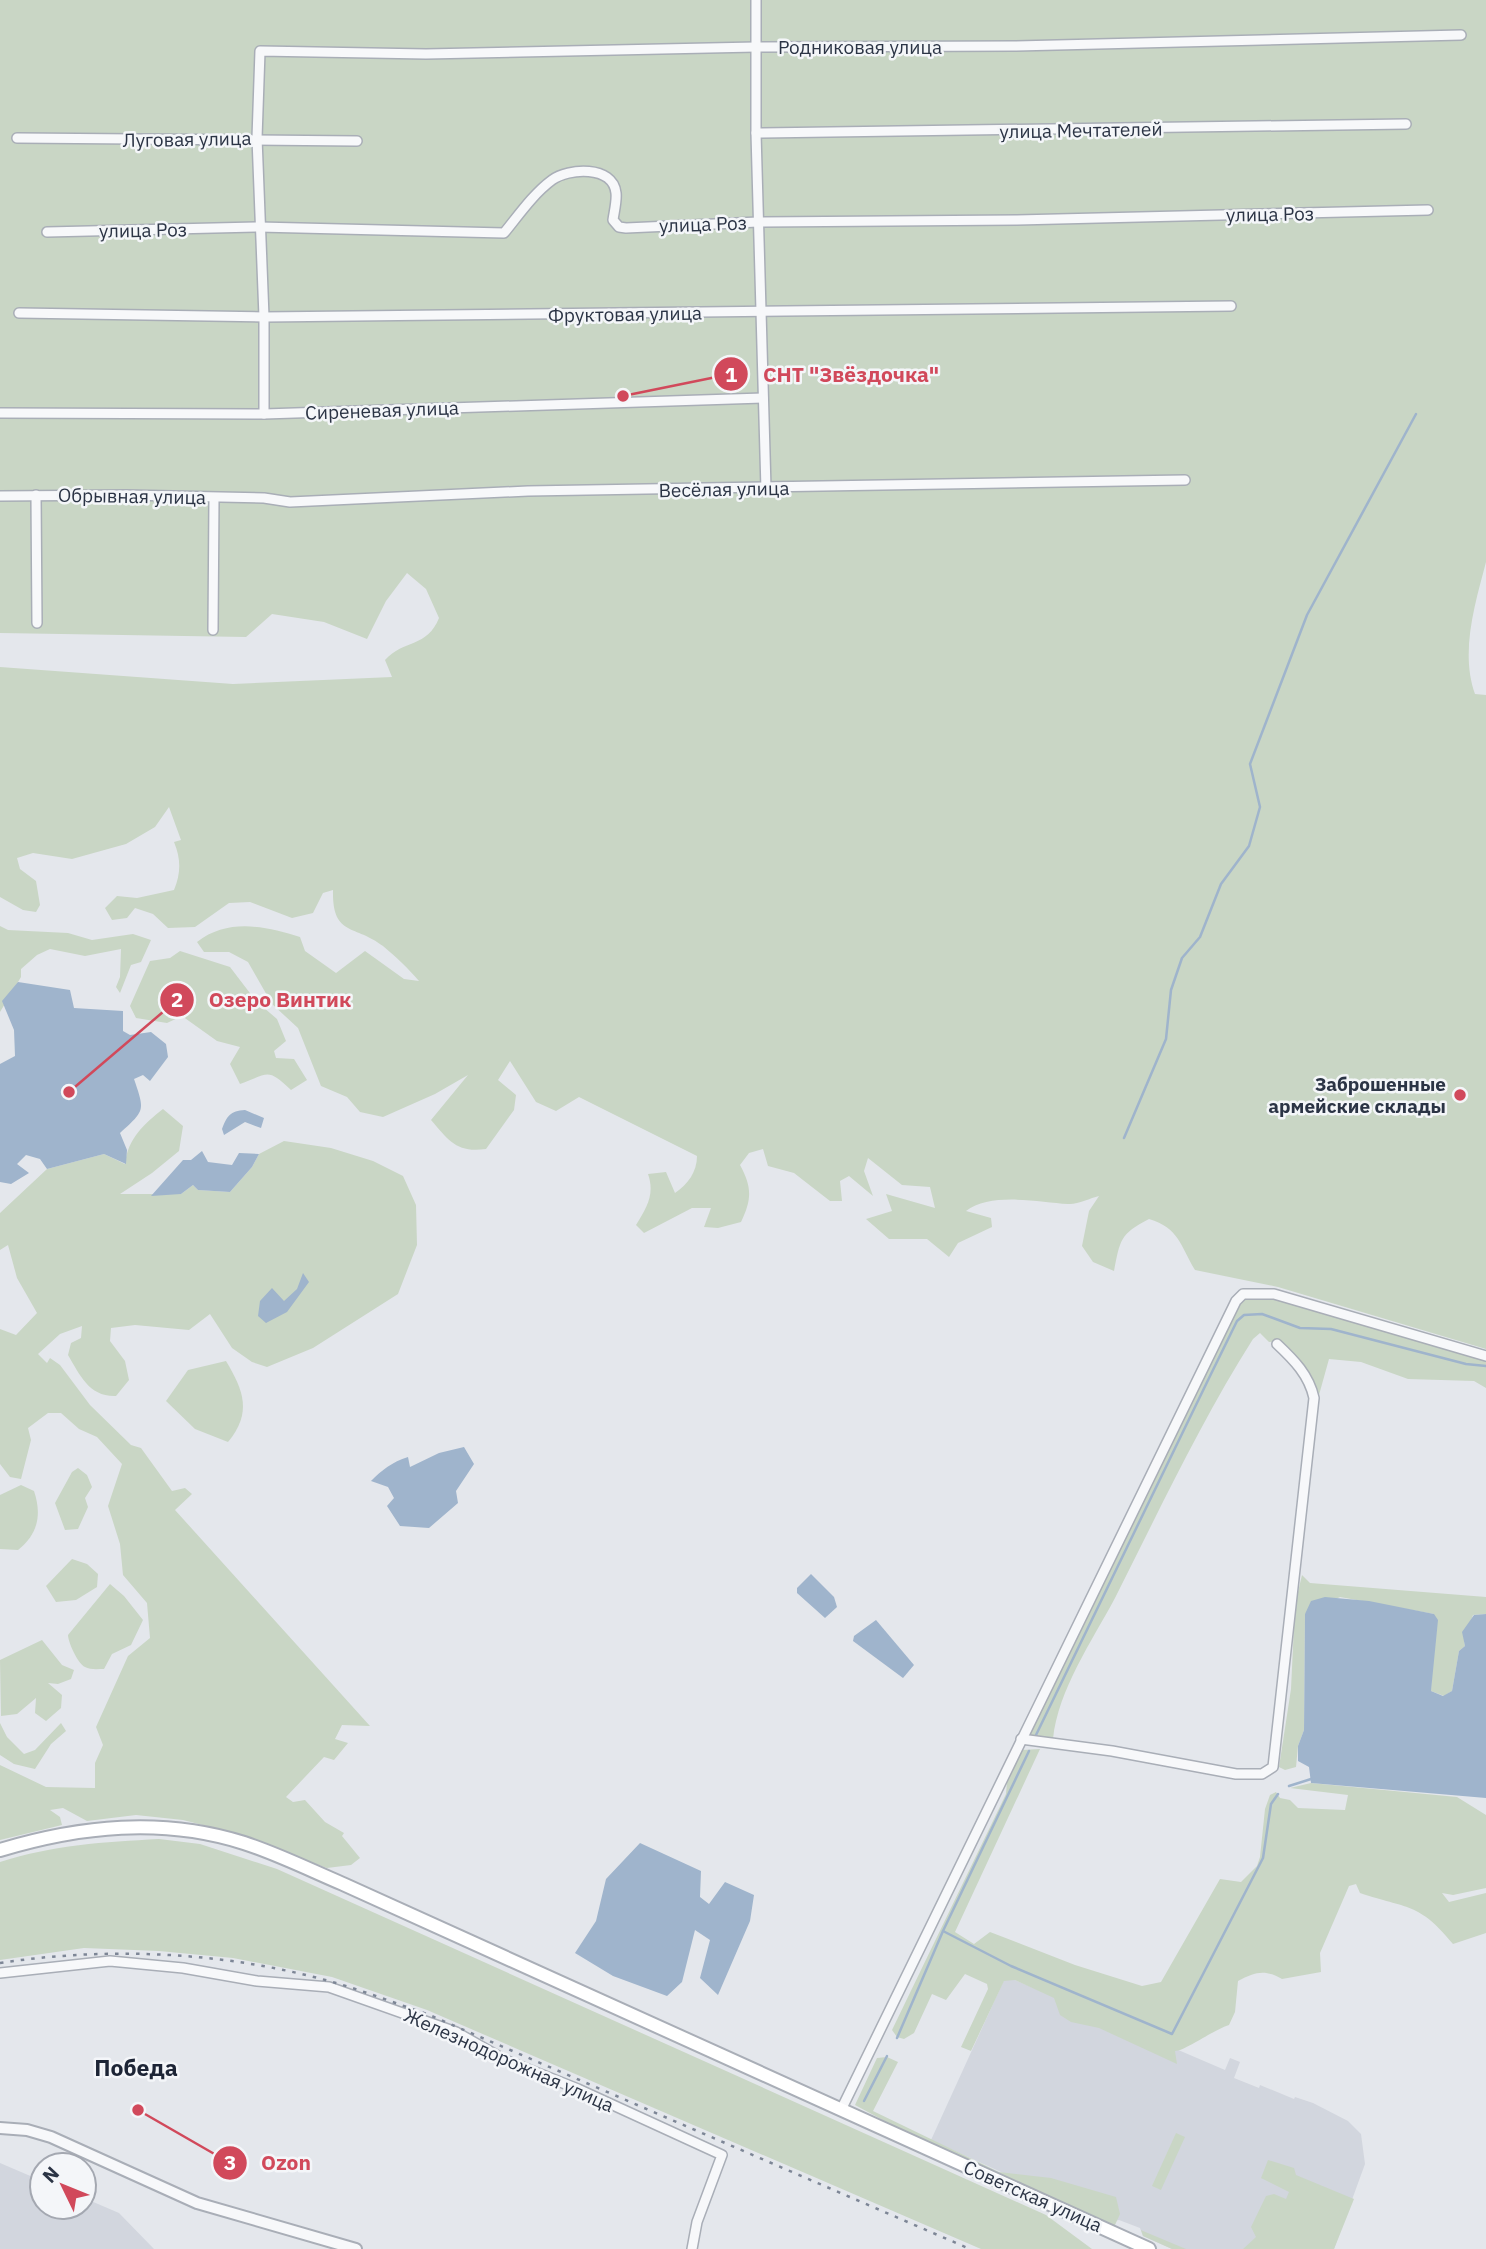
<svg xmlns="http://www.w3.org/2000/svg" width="1486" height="2249" font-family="'IBM Plex Sans',sans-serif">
<rect width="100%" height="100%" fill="#e4e7ec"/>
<g fill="#d2d6de">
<polygon points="1004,1980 1015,1980 1225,2070 1230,2058 1240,2062 1234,2078 1259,2088 1260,2085 1294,2099 1295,2097 1313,2103 1348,2121 1361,2134 1365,2164 1334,2249 1172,2249 1143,2236 1140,2228 1119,2220 1110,2222 931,2140"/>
<polygon points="0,2163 42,2181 42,2207 84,2207 84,2198 119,2213 154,2249 0,2249"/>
</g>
<g fill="#c9d6c5">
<path d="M0 0H1486V562C1475 604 1460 652 1475 694L1486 695V1349L1278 1287 1195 1270C1180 1245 1179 1228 1149 1219 1120 1234 1120 1240 1114 1271L1093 1262 1082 1246 1089 1211 1099 1196C1090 1198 1077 1205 1068 1204 1039 1202 990 1192 966 1211L991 1218 992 1227 958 1243 949 1257 927 1239H889L866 1219 892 1211 886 1194 935 1208 930 1187 902 1185 868 1158 864 1171 873 1196 849 1176 840 1181 842 1201H830L794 1173 768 1166 763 1149 749 1153 740 1165C752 1187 752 1199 741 1222L718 1228 704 1227 711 1208H692L644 1233 636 1225C647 1207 655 1194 648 1174L666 1172 675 1193C688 1184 697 1172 697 1156L579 1097 556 1111 536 1102 510 1061 498 1080 516 1095 514 1110 486 1149C457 1153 449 1141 431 1120L468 1075 435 1094 383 1117 360 1112 347 1097 321 1086 298 1028 272 1004 248 962 229 952H204L197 942C228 918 265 926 300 937L305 951 336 973 365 951 404 979 419 981C409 969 395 956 383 946 355 924 332 937 333 890L323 893 313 913 292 918 250 902 229 903 195 927 168 928 153 914 135 908 127 918 112 920 105 908 117 896 137 898 174 890C181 873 181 859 174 842L181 840 169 807 155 827 126 844 72 859 33 853 17 858 20 869 36 881 40 905 36 912 23 910 0 897V667L233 684 392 677 385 660C404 639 427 648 439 618L426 589 407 573 386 601 367 639 324 622 272 614 246 637 0 633Z"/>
<polygon points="0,926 8,930 68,933 92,940 133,934 151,940 141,962 131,965 120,993 116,987 120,977 121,949 85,956 50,949 37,955 21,969 21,977 0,1012"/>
<path d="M180 951 230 967 256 1001 277 1019 286 1041 274 1051 276 1058 294 1059 307 1080 291 1090C267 1068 270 1073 240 1084L230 1064 240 1047 217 1041 182 1016 167 1023 136 1018 130 1006 150 961 170 958Z"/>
<path d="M163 1109 183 1126 179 1151 152 1173 120 1194H181L193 1185 198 1190 230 1192 252 1167 259 1154 284 1141 331 1148 373 1161 403 1176 416 1205 417 1245 398 1294 313 1348 267 1367 252 1362 232 1348 210 1314 189 1330 135 1325 111 1328 110 1341 125 1361 129 1380 116 1396C89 1397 80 1375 68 1355L71 1343 81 1338 82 1326 60 1334 38 1354 47 1363 50 1358 60 1365 90 1405 131 1445 141 1448 172 1491 185 1488 192 1494 175 1510 370 1726 342 1725 335 1739 348 1743 334 1760 324 1757 286 1797 293 1802 305 1800 325 1822 344 1833 342 1836 360 1858 351 1865 327 1868 230 1832 183 1820 136 1815 87 1821 63 1808 50 1810 60 1817 62 1825 0 1840V1765L46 1787 95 1788V1763L103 1745 96 1727 128 1656 150 1638 147 1603 123 1575 120 1544 108 1506 122 1464 97 1437 79 1429 61 1413H48L28 1428 31 1440 21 1479 10 1477 0 1464V1329L16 1335 37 1313 17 1278 8 1245 0 1250V1213L47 1169 104 1154 125 1164C128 1138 144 1124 163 1109Z"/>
<path d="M1260 1295 1344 1316 1486 1360V1388L1474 1381 1408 1379 1361 1362 1329 1359 1319 1395C1313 1372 1297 1357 1280 1341L1269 1342 1260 1333 1253 1339C1201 1421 1159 1511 1115 1598 1092 1641 1058 1690 1053 1739L1030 1735 1234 1312 1243 1299Z"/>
<path d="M226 1361C244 1391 252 1413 228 1442L195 1429 166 1401 188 1370Z"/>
<polygon points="78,1468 87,1475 92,1487 85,1498 88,1507 78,1529 65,1530 55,1503 72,1472"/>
<path d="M21 1485 34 1491C42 1515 38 1534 18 1550L0 1549V1495Z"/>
<polygon points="72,1559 87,1564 98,1574 97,1587 76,1600 56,1602 46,1586"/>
<polygon points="1302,1575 1310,1583 1486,1597 1486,1614 1473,1615 1464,1640 1465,1646 1459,1651 1452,1691 1444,1696 1431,1691 1434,1614 1340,1597 1305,1614 1304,1730 1298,1746 1296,1767 1285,1770 1279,1767 1291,1689 1295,1605"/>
<path d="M110 1584 124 1596 143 1620 131 1645 112 1654 104 1669C98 1669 90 1670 85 1667 78 1664 68 1642 68 1635Z"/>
<polygon points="42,1640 62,1665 74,1670 71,1679 58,1684 48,1683 62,1695 61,1708 46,1721 35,1713 36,1698 17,1714 1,1716 0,1660"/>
<polygon points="0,1723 7,1737 24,1754 35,1750 61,1723 66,1731 51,1744 35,1769 14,1764 0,1755"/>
<path d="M1040 1749 955 1932 974 1944 990 1932 1075 1965 1142 1986 1161 1982 1220 1879 1241 1882 1257 1866 1260 1857 1265 1809 1270 1795 1276 1792 1280 1798 1290 1800 1298 1808 1345 1810 1348 1795 1290 1788 1311 1783 1457 1797 1486 1815V1888L1453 1895 1442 1893 1449 1902 1486 1893V1933L1453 1944C1419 1902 1407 1909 1360 1893L1356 1884 1349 1886 1320 1953 1321 1972 1282 1979C1265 1969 1255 1972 1238 1981L1235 2012 1229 2025C1213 2030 1185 2051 1175 2051L1177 2064 1099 2028 1071 2022 1060 2015 1054 1998 1015 1980 1004 1981 971 2051 961 2047 988 1989 987 1984 965 1974 946 2000 932 1994 914 2033 904 2039 897 2037 892 2030 1006 1794 1007 1782 1022 1750Z"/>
<path d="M159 1839 200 1844 277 1869 1046 2215 1092 2249H981L427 2010 332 1977 233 1958 159 1951 84 1948 0 1960V1862C53 1845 104 1842 159 1839Z"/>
<polygon points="887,2057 898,2062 873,2111 999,2172 1051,2178 1116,2197 1120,2214 1115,2225 1106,2225 905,2132 855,2105 877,2058"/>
<polygon points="1176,2133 1185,2137 1161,2190 1152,2186"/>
<polygon points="1268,2160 1294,2168 1296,2175 1354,2199 1334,2249 1243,2249 1256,2237 1251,2227 1266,2196 1274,2194 1286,2199 1289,2192 1261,2178"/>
<polygon points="1141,2230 1143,2231 1186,2249 1172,2249 1143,2236"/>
</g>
<g fill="#9fb4cc">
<path d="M18 982 70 990 74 1008 123 1011V1031L130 1035 151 1032 166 1044 168 1057 150 1081 143 1075 134 1079C145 1111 145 1110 120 1133L127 1150 126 1164 104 1154 47 1169 40 1159 26 1155 17 1164 29 1173 11 1184 0 1182V1064L15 1056 14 1030 2 1001Z"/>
<path d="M245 1110 264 1118 261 1128 245 1122 224 1135 222 1129C227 1116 230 1111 245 1110Z"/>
<polygon points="202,1151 208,1162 232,1165 239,1153 259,1154 252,1167 230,1192 198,1190 193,1185 181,1194 151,1196 183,1160 191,1160"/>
<polygon points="303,1273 309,1282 287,1312 266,1323 258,1316 260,1301 272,1288 284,1301 297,1289"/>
<path d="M464 1447 474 1464 456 1491 458 1503 429 1528 400 1526 387 1506 394 1498 388 1487 371 1481C382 1470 392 1462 408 1457L410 1467 439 1453Z"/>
<polygon points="811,1574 834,1597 837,1607 825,1618 797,1593 797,1588"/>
<polygon points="1325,1597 1369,1601 1434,1614 1438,1620 1431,1691 1443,1696 1452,1691 1459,1651 1465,1646 1462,1632 1474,1615 1486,1614 1486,1798 1311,1783 1309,1767 1298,1761 1298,1746 1304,1730 1305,1614 1311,1601"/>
<polygon points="876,1620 914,1665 903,1678 853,1641 854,1636"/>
<polygon points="640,1843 701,1871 700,1897 709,1904 725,1882 754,1895 750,1921 718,1995 700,1978 710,1940 695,1930 682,1982 667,1996 613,1976 575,1953 596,1921 606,1879"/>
</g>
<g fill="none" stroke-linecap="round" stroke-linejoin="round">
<g stroke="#9fb4cc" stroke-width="2.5">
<polyline points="1124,1138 1166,1039 1171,990 1182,958 1200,937 1221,884 1249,846 1260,807 1250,764 1307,615 1416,414"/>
<polyline points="1036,1735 1211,1374 1237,1321 1244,1315 1262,1314 1300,1328 1331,1329 1466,1364 1486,1366"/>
<polyline points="1289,1786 1311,1779"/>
<polyline points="943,1931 1011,1966 1172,2034 1263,1858 1271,1804 1278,1794"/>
<polyline points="897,2038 943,1931 1029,1751"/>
<polyline points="864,2101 887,2056"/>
</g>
<g stroke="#a9aeb7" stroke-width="12">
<g id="minor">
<polyline points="756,0 756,133 766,489"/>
<polyline points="756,133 1406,124"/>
<polyline points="17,138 357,141"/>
<path d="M47 232 259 227 504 233C518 216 533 194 552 180 568 168 613 165 616 193 617 201 614 212 613 220L619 227 626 228 758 222 1017 220 1428 210"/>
<polyline points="19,313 264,317 1231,306"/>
<polyline points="0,413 264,414 763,398"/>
<polyline points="264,414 264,317 257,138 260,51 426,54 756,47 1014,46 1461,35"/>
<polyline points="36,495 37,623"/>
<polyline points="0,496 126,495 264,498 290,502 528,491 1185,480"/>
<polyline points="213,630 214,498"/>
<path d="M1021 1739 1112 1751 1236 1774H1262L1273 1767 1314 1398C1309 1375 1294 1360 1277 1344"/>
<polyline points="0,1973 110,1961 183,1968 257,1981 329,1987 456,2032 505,2060 578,2089 722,2155 697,2222 692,2249"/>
<polyline points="841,2110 1236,1301 1243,1294 1274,1294 1486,1356"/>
</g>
</g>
<g stroke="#a9aeb7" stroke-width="14">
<polyline id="tertiary" points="0,2128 27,2130 51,2137 197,2203 356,2249"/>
</g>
<g stroke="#a9aeb7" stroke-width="16">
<path id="secondary" d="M0 1850C80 1826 162 1817 244 1843 278 1854 310 1870 343 1884L1149 2249"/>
</g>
<use href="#minor" stroke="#f7f8fa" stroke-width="9"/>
<use href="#tertiary" stroke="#f7f8fa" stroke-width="10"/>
<use href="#secondary" stroke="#fff" stroke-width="12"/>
<path stroke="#7d8696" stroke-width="2.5" stroke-dasharray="3.5 7" stroke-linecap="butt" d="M0 1963C110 1946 229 1952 336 1983 367 1992 397 2004 427 2014L970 2249"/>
</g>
<circle fill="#d1495b" stroke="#f4f6f9" stroke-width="2.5" cx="1460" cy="1095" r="7"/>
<g text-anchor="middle" stroke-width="5" stroke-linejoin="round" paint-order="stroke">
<g font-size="19" fill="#2b3445" stroke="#f4f6f9">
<text x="860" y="54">Родниковая улица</text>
<text transform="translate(1081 130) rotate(-1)" y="7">улица Мечтателей</text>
<text transform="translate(187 139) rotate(-1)" y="7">Луговая улица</text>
<text transform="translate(1270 214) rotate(-1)" y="7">улица Роз</text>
<text transform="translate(703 224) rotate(-2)" y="7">улица Роз</text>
<text transform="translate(143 230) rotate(-1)" y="7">улица Роз</text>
<text transform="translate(625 314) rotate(-1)" y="7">Фруктовая улица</text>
<text transform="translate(382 410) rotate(-2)" y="7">Сиреневая улица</text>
<text transform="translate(724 489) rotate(-1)" y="7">Весёлая улица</text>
<text transform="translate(132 496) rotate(1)" y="7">Обрывная улица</text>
<text transform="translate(509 2060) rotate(24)" y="7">Железнодорожная улица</text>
<text transform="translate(1033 2196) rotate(24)" y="7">Советская улица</text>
</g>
<g font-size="19" font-weight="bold" fill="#2b3445" stroke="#f4f6f9" text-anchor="end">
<text x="1446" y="1091">Заброшенные<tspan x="1446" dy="22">армейские склады</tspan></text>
</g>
<g font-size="23" font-weight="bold" fill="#1d2536" stroke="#f4f6f9">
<text x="136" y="2076">Победа</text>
</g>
</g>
<path fill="none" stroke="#d1495b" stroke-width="2.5" d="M623 396L731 374M69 1092L177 1000M138 2110L230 2163"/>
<g fill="#d1495b" stroke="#f4f6f9" stroke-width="2.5">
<circle cx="623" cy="396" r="7"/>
<circle cx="69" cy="1092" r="7"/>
<circle cx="138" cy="2110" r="7"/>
<circle cx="731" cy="374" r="18"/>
<circle cx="177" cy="1000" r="18"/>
<circle cx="230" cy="2163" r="18"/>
</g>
<g font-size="21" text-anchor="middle" font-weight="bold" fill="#fff">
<text x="731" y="382">1</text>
<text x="177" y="1007">2</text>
<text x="230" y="2170">3</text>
</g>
<g font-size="21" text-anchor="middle" font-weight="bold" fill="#d1495b" stroke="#f4f6f9" stroke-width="5" stroke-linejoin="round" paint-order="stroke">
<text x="851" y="382">СНТ "Звёздочка"</text>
<text x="280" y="1007">Озеро Винтик</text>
<text x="286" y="2170">Ozon</text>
</g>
<g transform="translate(63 2186) rotate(313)"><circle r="33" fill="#f4f6f9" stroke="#a4a8b1" stroke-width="2"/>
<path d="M0-5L12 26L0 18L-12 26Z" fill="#d1495b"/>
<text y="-10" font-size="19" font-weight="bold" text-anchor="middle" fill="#2b3445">N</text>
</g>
</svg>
